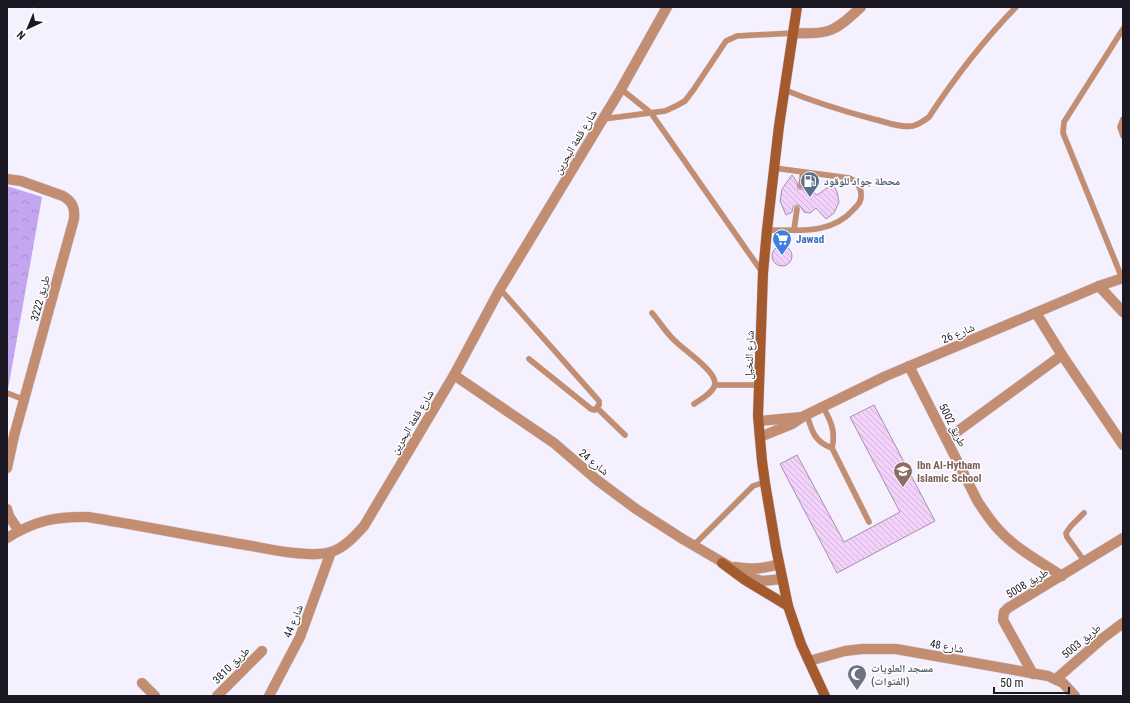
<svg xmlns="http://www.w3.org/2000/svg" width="1130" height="703" font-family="'Roboto Condensed','Noto Naskh Arabic',sans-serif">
<defs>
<pattern id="forest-crowns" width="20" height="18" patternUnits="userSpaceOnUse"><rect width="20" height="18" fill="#c4a5ef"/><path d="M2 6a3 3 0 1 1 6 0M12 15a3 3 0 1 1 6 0" fill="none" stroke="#a88dcd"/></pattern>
<pattern id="building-back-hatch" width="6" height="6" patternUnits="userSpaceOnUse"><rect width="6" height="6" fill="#f2d2fb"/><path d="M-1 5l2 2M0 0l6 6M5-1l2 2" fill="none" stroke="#cfb4d7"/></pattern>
</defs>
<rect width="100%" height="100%" fill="#f5f0fe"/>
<polygon fill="url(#forest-crowns)" points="7,186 42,197 7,395"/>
<g fill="url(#building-back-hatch)" stroke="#a48fab">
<polygon points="792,175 797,182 798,189 803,189 805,191 811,191 817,195 833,184 837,192 839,202 834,213 826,219 816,208 810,213 804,212 800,206 797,205 793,207 792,212 786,215 780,201 782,189"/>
<circle cx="782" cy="256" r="10"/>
<polygon points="874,405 935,521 837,573 780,464 797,455 844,542 900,512 850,417"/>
</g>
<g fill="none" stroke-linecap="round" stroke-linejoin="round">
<g stroke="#d2cddb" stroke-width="6">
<g id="lane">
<polyline points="621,89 651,113 762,272"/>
<path d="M785 90C814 102 843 111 873 119 886 122 900 128 913 126 919 124 924 121 929 117 955 77 983 41 1016 7"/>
<polyline points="603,119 665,111 676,106 685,101 694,89 726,41 737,36 794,33"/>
<polyline points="1123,119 1120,127 1123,136"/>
<polyline points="801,186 803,172"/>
<path d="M767 230C797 230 831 235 853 210 858 205 862 201 861 194 861 186 856 181 849 178L774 168"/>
<polyline points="794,230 797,209"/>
<polyline points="1122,278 1063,133 1064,122 1123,29"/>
<polyline points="500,289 599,401 599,405 595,410 591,409 529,359"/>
<path d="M652 313C659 321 665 331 673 339 682 349 715 370 715 383 715 392 701 399 694 404"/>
<polyline points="715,385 760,385"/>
<polyline points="7,393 25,400"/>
<path d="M823 407C831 421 836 432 832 448"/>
<polyline points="597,408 625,435"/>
<path d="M807 415C812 432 815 442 832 448L869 522"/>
<polyline points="1084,513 1071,526 1066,533 1067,537 1085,562"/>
<polyline points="693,546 753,486 759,484 765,483"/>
</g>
</g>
<g stroke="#d2cddb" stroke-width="11">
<g id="street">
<path d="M794 33C830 35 835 31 861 7"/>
<path d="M7 179 21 181 63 196C73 202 75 208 74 219L14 436 7 468"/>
<polyline points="1099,286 1123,312"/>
<polyline points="1036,313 1062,355 1123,445"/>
<path d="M909 366 978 502C985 512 991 522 999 530 1016 549 1041 562 1062 576"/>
<polyline points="454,375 554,443 597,480 636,509 681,538 746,576 762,581 782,579"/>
<polyline points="759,421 802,417"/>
<polyline points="760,437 792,424 804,416 886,376 1099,286 1123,278"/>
<polyline points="947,439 1062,355"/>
<polyline points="7,509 9,516 19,531"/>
<path d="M7 538C34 521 56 516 88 517 143 526 197 537 252 546 273 550 311 558 331 552 344 548 355 536 364 526L454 375 500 289 621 89 667 7"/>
<path d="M735 567C751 570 764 569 779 564"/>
<polyline points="809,661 845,651 862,649 896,649 1048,676 1063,683 1075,696"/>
<polyline points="1033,674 1003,620 1004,612 1008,608 1123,538"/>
<polyline points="1056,679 1103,638 1123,623"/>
<polyline points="142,683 155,696"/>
<polyline points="217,696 262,651"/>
<polyline points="269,696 300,637 331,552"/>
</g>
</g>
<g stroke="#d2cddb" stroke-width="11">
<g id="secondary">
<polyline points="797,7 779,126 767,230 763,273 758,416 762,461 765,483 776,548 788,606 801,644 825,696"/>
<polyline points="722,563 745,580 788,606"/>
</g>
</g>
<use href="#lane" stroke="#c28d71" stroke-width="5.5"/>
<use href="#street" stroke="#c28d71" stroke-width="10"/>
<use href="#secondary" stroke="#a55a2d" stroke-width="10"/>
</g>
<defs>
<g id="fuel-pin" transform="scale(1)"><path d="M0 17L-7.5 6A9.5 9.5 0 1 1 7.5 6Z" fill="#5c6f8a" stroke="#fff"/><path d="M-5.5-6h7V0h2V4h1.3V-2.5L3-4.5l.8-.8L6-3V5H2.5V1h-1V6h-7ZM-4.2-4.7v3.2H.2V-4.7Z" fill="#fff"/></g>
<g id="supermarket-pin" transform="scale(1)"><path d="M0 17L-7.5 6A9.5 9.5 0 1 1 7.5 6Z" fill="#3f7fe0" stroke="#fff"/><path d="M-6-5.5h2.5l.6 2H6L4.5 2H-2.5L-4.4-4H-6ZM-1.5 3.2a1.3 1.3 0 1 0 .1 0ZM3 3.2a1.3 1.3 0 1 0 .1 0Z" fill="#fff"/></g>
<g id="school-pin" transform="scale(1)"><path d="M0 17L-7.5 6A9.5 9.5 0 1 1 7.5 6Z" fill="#8d6e63" stroke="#fff"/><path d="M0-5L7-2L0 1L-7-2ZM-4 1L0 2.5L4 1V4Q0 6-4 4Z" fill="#fff"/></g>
<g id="mosque-pin" transform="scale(1)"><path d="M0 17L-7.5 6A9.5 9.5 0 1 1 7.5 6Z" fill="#6b7280" stroke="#fff"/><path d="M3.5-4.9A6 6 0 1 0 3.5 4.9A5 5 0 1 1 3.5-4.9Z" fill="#fff"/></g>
</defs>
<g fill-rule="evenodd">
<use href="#fuel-pin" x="810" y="181"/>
<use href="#supermarket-pin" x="782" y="239"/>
<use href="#school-pin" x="903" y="471"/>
<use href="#mosque-pin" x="857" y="674"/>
</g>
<g text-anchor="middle" stroke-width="3" stroke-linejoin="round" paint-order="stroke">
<g font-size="11" fill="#1c1823" stroke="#fff">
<text transform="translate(575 142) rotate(-59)" y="4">شارع قلعة البحرين</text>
<text transform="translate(40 298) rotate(-75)" y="4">طريق 3222</text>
<text transform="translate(958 333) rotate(-23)" y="4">شارع 26</text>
<text transform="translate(749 355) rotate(-88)" y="4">شارع النخيل</text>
<text transform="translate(412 422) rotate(-59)" y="4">شارع قلعة البحرين</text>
<text transform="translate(953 425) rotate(63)" y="4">طريق 5002</text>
<text transform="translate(594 462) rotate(39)" y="4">شارع 24</text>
<text transform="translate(1027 583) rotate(-31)" y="4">طريق 5008</text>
<text transform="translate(293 621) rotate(-68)" y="4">شارع 44</text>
<text transform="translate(1081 641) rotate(-40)" y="4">طريق 5003</text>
<text transform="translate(947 646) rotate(10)" y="4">شارع 48</text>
<text transform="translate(231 665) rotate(-45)" y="4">طريق 3810</text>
</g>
<g font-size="11" font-weight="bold" fill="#4e5e75" stroke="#fff" text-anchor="start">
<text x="824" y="185">محطة جواد للوقود</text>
</g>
<g font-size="11" font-weight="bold" fill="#366cbe" stroke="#fff" text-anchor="start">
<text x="796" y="243">Jawad</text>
</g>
<g font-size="11" font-weight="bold" fill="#785e54" stroke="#fff" text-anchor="start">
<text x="917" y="469">Ibn Al-Hytham<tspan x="917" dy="13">Islamic School</tspan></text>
</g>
<g font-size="11" font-weight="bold" fill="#5b616d" stroke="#fff" text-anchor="start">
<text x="871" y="672">مسجد العلويات<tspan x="871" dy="13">(الفتوات)</tspan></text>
</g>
</g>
<rect width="1130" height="703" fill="none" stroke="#1c1823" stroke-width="16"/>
<g transform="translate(28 28) rotate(224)" stroke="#ffffff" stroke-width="3" paint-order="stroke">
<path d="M0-3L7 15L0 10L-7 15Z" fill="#1c1823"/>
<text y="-6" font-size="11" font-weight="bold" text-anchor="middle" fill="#1c1823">N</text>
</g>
<path d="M994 687v6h75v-6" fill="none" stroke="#1c1823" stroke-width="2"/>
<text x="1000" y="687" font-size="12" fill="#1c1823" stroke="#ffffff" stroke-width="3" paint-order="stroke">50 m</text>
</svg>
